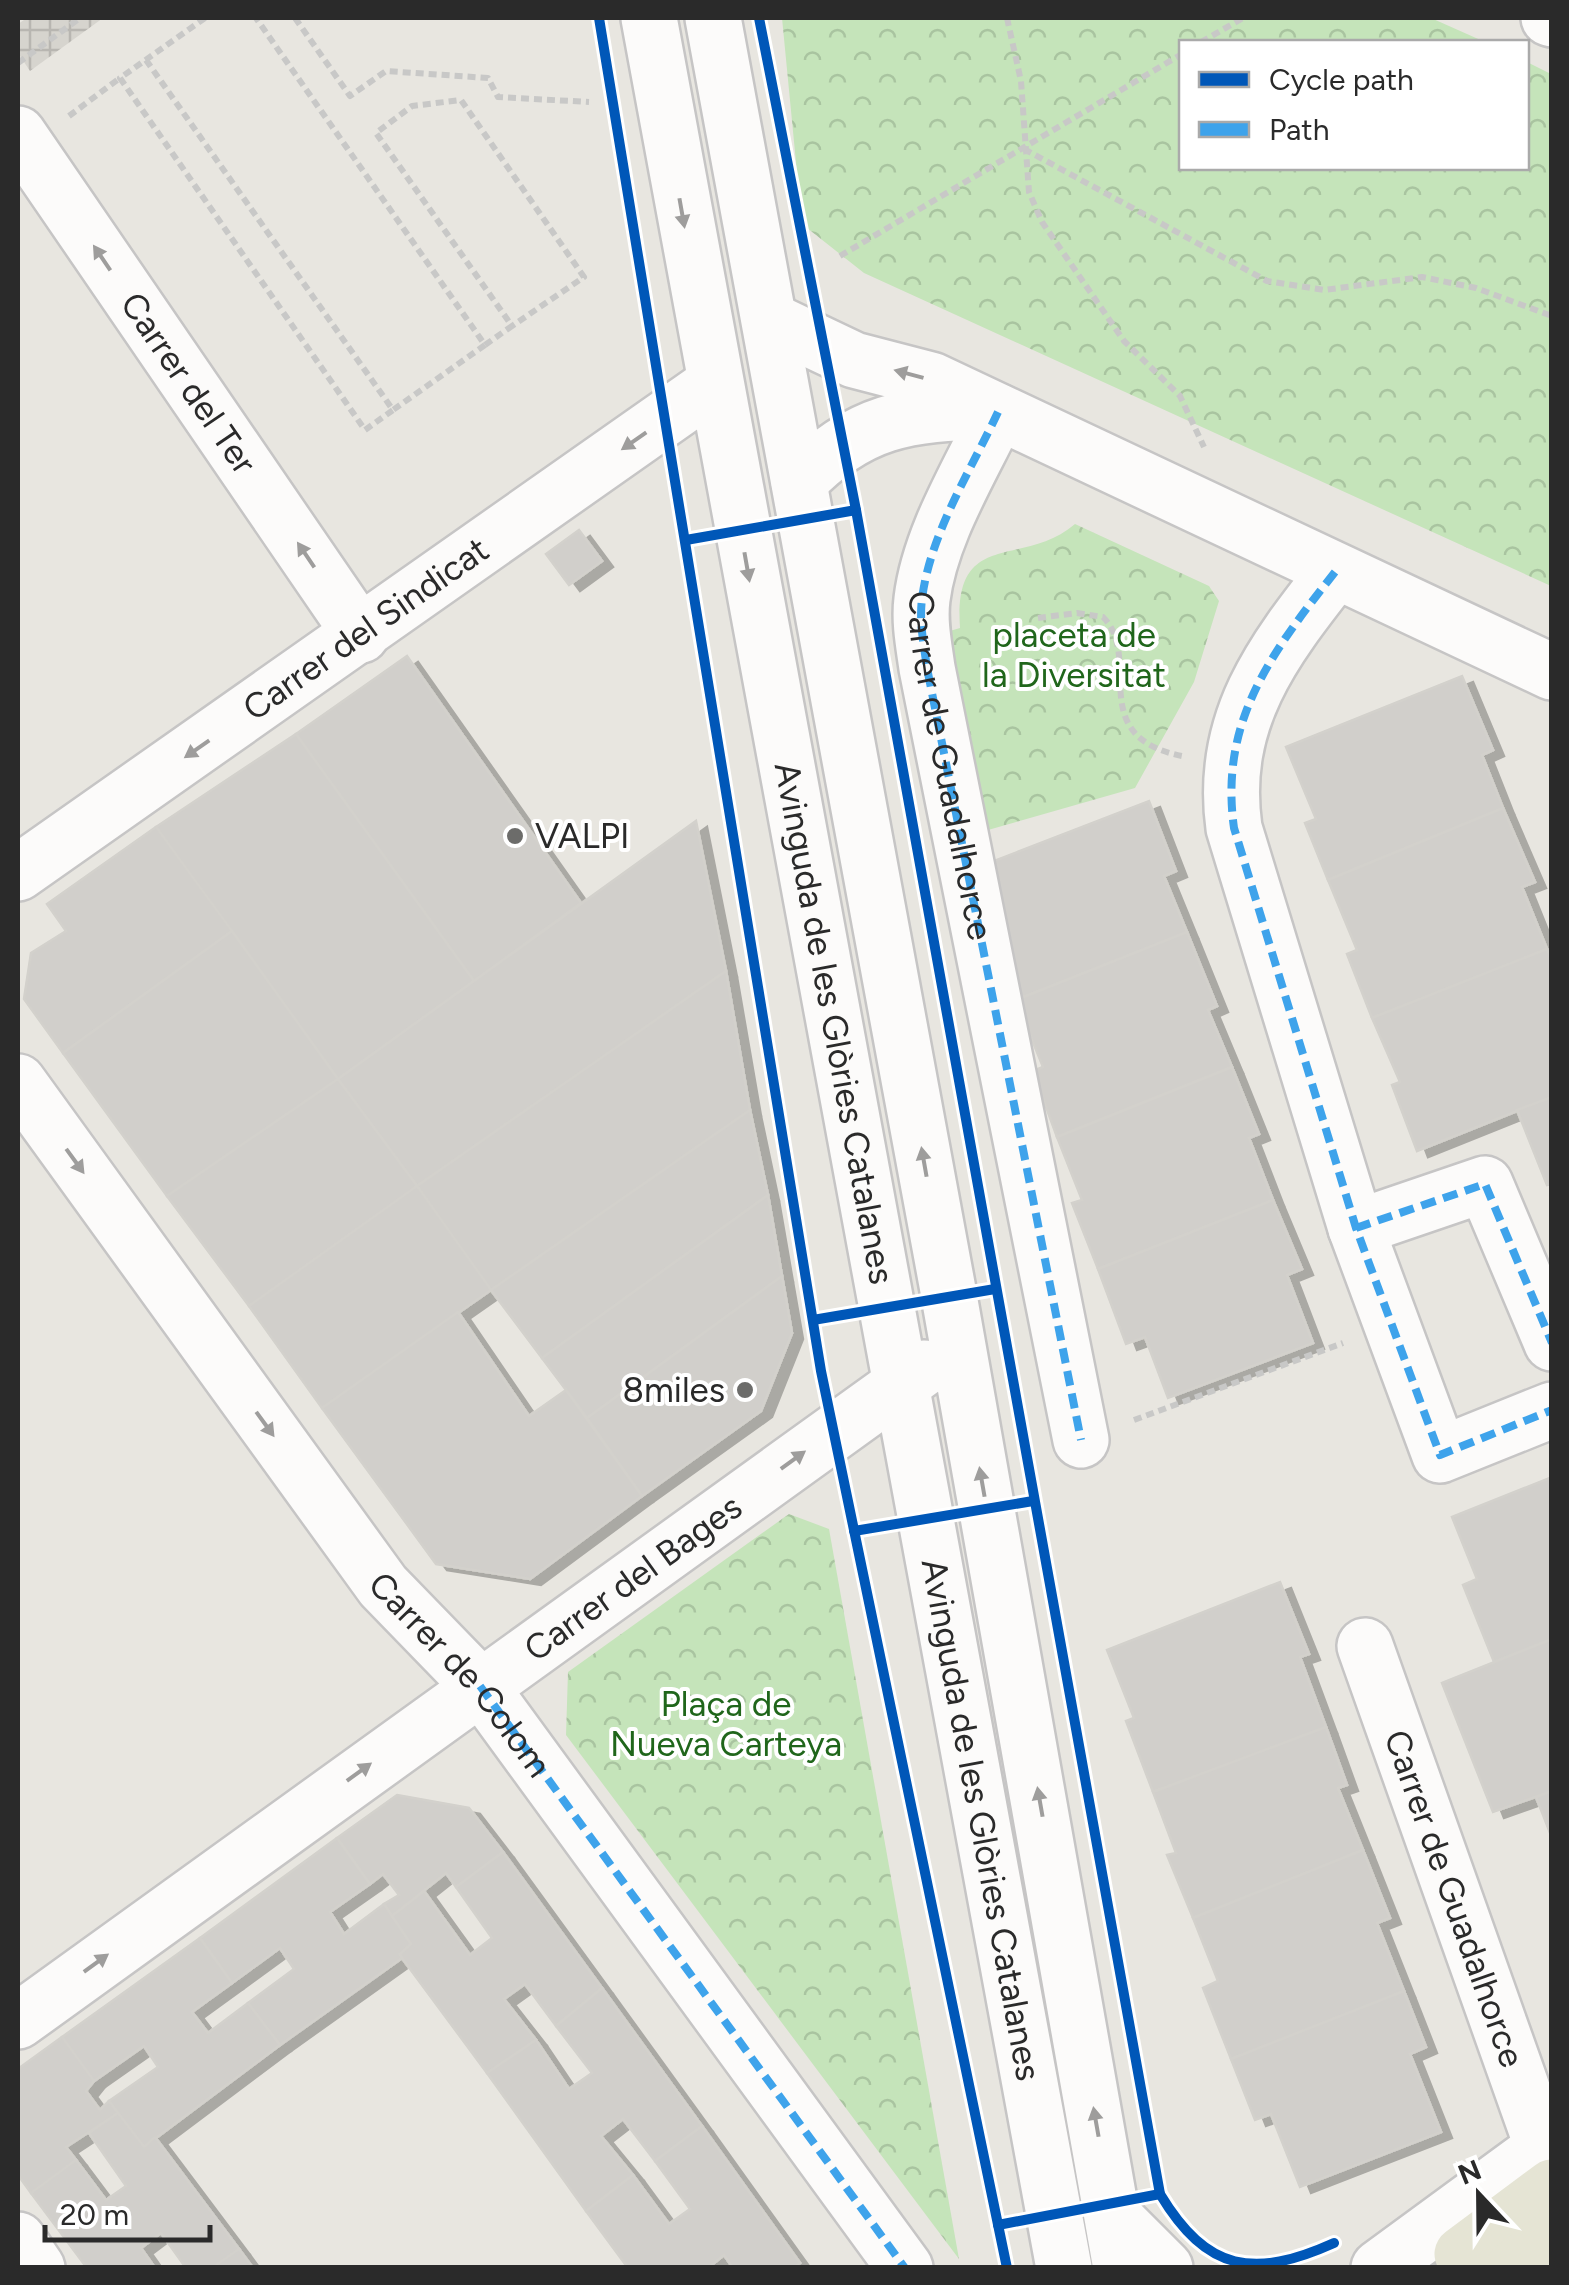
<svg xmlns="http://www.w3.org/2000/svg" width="1569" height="2285" font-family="Figtree,sans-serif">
<defs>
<pattern id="park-crowns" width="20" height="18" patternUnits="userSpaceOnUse" patternTransform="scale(2.5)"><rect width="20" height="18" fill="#c5e4ba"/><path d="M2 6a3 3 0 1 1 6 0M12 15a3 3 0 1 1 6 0" fill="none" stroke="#a9c4a0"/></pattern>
<pattern id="plaza-grid" width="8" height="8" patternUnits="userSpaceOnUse" patternTransform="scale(2.5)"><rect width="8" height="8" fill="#d6d4ce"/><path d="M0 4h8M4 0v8" fill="none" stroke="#b8b6b1"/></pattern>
<filter id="shadow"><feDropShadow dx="11" dy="6" stdDeviation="0" flood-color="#0004"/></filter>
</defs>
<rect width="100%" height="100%" fill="#e8e6e0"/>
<g fill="url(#park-crowns)">
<polygon points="782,18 1431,18 1485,42 1182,42 1182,168 1526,168 1527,62 1551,74 1551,586 864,273 802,224"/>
<path d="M1075 524 1209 586 1219 601 1194 682 1135 788 981 832 936 635 960 628C953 527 1023 569 1075 524Z"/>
<polygon points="789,1514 829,1529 959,2259 566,1735 568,1672"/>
</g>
<polygon fill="url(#plaza-grid)" points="27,18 103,18 30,71 18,53 18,24"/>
<g fill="#d1cfcb" stroke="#d3d1cc" stroke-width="2.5" filter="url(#shadow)">
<polygon points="579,530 602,561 569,585 546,554"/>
<polygon points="407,656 581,903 474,981 296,734"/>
<polygon points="1462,676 1493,750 1482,755 1503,808 1328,880 1305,823 1316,819 1286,747"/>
<polygon points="296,734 474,981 338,1079 156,827"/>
<polygon points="1149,801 1176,871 1164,876 1187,932 1016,1000 976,868"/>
<polygon points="1503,808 1535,882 1522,887 1547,949 1372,1018 1347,954 1357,950 1328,880"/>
<polygon points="696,821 726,971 417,1186 338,1079"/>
<polygon points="156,827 232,931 63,1053 24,999 31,953 66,931 47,904"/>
<polygon points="232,931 338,1079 167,1196 63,1053"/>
<polygon points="1187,932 1217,1006 1208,1010 1232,1067 1057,1137 1033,1071 1043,1067 1016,1000"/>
<polygon points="1547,949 1552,962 1552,1097 1417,1151 1392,1085 1400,1082 1372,1018"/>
<polygon points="726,971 750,1110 491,1290 417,1186"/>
<polygon points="1232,1067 1259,1134 1249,1138 1273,1200 1098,1269 1072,1203 1082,1200 1057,1137"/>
<polygon points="338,1079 417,1186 249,1306 167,1196"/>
<polygon points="1552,1097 1552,1184 1547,1185 1517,1110"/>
<polygon points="750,1110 768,1195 542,1358 491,1290"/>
<polygon points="417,1186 491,1290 322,1408 249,1306"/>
<polygon points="768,1195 782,1276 587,1418 542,1358"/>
<polygon points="1273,1200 1302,1269 1287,1275 1313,1343 1168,1398 1145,1337 1126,1344 1098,1269"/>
<polygon points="782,1276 792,1333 761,1411 642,1496 587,1418"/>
<polygon points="458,1312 529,1416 566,1390 642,1496 530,1579 436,1564 322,1408"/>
<polygon points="1552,1477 1552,1639 1494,1662 1463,1585 1477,1579 1452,1517"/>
<polygon points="1280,1582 1309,1654 1300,1657 1326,1727 1153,1792 1126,1721 1134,1718 1107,1650"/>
<polygon points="1552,1639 1552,1791 1493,1812 1442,1683"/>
<polygon points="1326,1727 1347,1785 1338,1788 1363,1850 1193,1918 1167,1855 1176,1853 1153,1792"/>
<polygon points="1552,1791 1552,1838 1536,1797"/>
<polygon points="397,1795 469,1808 503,1852 456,1887 446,1873 392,1916 384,1904 399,1895 383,1874 370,1884 337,1838"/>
<polygon points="337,1838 370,1884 330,1912 344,1934 384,1904 411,1944 400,1954 402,1958 280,2045 248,2003 294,1969 280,1948 232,1983 200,1938"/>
<polygon points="1363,1850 1390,1918 1377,1923 1404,1991 1231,2059 1203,1988 1218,1981 1193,1918"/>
<polygon points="503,1852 602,1988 556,2026 525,1984 504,1999 536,2040 487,2073 402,1958 400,1954 411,1944 392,1916 424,1891 470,1955 492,1938 456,1887"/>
<polygon points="200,1938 232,1983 192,2012 208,2033 248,2003 280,2045 144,2147 109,2101 158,2067 144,2046 94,2081 62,2037"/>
<polygon points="602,1988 702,2126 655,2161 623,2119 601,2136 633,2175 586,2211 487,2073 536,2040 569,2089 592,2073 556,2026"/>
<polygon points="1404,1991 1426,2047 1410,2054 1441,2132 1300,2187 1271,2114 1255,2120 1231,2059"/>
<polygon points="62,2037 94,2081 86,2091 100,2110 109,2101 118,2113 66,2147 76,2160 31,2193 18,2175 18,2069"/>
<polygon points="118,2113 144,2147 155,2137 239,2249 212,2268 186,2268 161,2233 141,2248 155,2268 87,2268 31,2193 76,2160 106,2200 126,2186 89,2133"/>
<polygon points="702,2126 800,2263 793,2268 733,2268 724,2255 708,2268 628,2268 586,2211 633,2175 669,2224 690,2209 655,2161"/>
<polygon points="239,2249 253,2268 212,2268"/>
</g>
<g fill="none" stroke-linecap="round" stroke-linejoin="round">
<g stroke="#c6c5c5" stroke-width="60">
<g id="minor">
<path id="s1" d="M649 18 1064 2268"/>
<polyline points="713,18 948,1290 1121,2268"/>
<polyline points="1549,18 1552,19"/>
<path id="s2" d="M18 134 361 635"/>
<polyline points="772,321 854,360 931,380 1552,672"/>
<path d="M998 412C971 470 930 534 922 599 919 622 924 646 927 668L1081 1440"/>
<path d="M799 482C858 420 909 413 990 412"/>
<path d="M1335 572C1272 652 1219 721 1234 828L1356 1228 1440 1455 1552 1410"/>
<path id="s3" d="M18 873 714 384"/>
<path id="s4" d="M18 1082 383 1586 480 1686 905 2268"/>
<polyline points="1356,1228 1485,1184 1552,1343"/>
<path id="s5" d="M1365 1646 1543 2148"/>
<path id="s6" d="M18 2021 924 1368"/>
<polyline points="1115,2218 1165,2268"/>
<polyline points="18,2240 37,2268"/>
<polyline points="1379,2268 1552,2141"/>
</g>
</g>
<g stroke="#c4c4c1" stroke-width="60">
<g id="major">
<polyline points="1462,2254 1552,2187"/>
<polyline points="1513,2268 1552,2239"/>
</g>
</g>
<g stroke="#c8c8c7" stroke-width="6" stroke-dasharray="8 5" stroke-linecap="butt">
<polyline points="205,18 120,78 365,430 393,410"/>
<polyline points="295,18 350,96 386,71 488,78 498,97 589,102"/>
<polyline points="1007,18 1021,81 1029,192 1042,222 1124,341 1180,396 1204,447"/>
<polyline points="1201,42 1243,18"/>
<polyline points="146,60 393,410 485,345 256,18"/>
<polyline points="18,63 80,18"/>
<polyline points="69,116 120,78"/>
<polyline points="1024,149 1267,281 1324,290 1422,277 1476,288 1552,316"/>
<polyline points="840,256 1182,54"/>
<polyline points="485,345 512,326 376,133 412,106 461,100 584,277 512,326"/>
<path d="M1038 618 1077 613 1103 617C1144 658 1083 736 1182 756"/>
<polyline points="1134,1420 1343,1343"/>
</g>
<use href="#minor" stroke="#fcfbfa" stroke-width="55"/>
<use href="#major" stroke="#e5e4d4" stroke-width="55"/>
<g stroke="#3ea3eb" stroke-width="8" stroke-dasharray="15 8" stroke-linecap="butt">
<path id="s7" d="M998 412C971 470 930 534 922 599 919 622 924 646 927 668L1081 1440"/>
<path d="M1335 572C1272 652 1219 721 1234 828L1356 1228 1440 1455 1552 1410"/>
<polyline points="1356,1228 1485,1184 1552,1343"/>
<polyline points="480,1686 905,2268"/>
</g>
<g stroke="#fff" stroke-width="16">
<g id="cycleway">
<polyline points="599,18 821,1371 1007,2268"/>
<path d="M759 18 856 510 1160 2194C1207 2272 1254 2279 1334 2243"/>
<polyline points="686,540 856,510"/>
<polyline points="813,1320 995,1289"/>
<polyline points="854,1531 1033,1501"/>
<polyline points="998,2225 1160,2194"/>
</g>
</g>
<use href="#cycleway" stroke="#0057b8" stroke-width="10"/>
</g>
<defs><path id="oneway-solid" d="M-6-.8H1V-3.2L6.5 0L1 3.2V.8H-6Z" transform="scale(2.5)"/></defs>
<g fill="#9e9d9c">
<use href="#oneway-solid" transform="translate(682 213) rotate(80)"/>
<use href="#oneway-solid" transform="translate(102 258) rotate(-124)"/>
<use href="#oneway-solid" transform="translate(909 374) rotate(-165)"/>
<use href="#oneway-solid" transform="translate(634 441) rotate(145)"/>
<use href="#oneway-solid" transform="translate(306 555) rotate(-124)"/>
<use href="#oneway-solid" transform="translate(747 567) rotate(80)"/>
<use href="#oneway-solid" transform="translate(197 749) rotate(145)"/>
<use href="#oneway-solid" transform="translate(75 1161) rotate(54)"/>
<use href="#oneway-solid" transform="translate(924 1162) rotate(-100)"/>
<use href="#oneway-solid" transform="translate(265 1424) rotate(54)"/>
<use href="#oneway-solid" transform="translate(793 1460) rotate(-36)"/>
<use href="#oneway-solid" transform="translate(982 1482) rotate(-100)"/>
<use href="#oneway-solid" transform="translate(359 1772) rotate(-36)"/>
<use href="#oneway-solid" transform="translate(1040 1802) rotate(-100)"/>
<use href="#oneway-solid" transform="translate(96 1963) rotate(-36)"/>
<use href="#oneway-solid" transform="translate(1096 2122) rotate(-100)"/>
</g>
<g fill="#6c6c6a" stroke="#fff" stroke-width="4">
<circle cx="515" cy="836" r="10"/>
<circle cx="745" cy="1390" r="10"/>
</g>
<g text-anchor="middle" stroke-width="8" stroke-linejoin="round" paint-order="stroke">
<g font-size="35" fill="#2a2a2a" stroke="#fff">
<text dy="12" stroke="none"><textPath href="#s2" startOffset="302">Carrer del Ter</textPath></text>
<text dy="12" stroke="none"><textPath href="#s3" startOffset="425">Carrer del Sindicat</textPath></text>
<text dy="12" stroke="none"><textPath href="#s7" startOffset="372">Carrer de Guadalhorce</textPath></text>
<text dy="12" stroke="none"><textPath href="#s1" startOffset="1022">Avinguda de les Glòries Catalanes</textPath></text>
<text dy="12" stroke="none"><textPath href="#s6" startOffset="758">Carrer del Bages</textPath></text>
<text dy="12" stroke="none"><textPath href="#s4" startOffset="740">Carrer de Colom</textPath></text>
<text dy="12" stroke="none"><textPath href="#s1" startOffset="1832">Avinguda de les Glòries Catalanes</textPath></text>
<text dy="12" stroke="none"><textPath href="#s5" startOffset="268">Carrer de Guadalhorce</textPath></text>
</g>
<g font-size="35" fill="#20661b" stroke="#fff">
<text x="1074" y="647">placeta de<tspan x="1074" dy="40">la Diversitat</tspan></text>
<text x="726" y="1716">Plaça de<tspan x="726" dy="40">Nueva Carteya</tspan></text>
</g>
<g font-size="35" fill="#2a2a2a" stroke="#fff" text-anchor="start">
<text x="535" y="848">VALPI</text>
<text x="725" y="1402" text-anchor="end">8miles</text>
</g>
</g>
<rect width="1569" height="2285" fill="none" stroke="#2a2a2a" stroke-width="40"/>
<rect x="1179" y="40" width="350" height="130" fill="#ffffff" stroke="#aaaaaa" stroke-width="2.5"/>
<rect x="1199" y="72" width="50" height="15" fill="#0057b8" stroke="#aaaaaa" stroke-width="2.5"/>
<text x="1269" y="90" font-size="30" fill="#2a2a2a">Cycle path</text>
<rect x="1199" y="122" width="50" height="15" fill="#3ea3eb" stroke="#aaaaaa" stroke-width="2.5"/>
<text x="1269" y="140" font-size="30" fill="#2a2a2a">Path</text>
<g transform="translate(1479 2195) rotate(338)" stroke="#ffffff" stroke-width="8" paint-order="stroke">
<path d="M0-8L18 38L0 25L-18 38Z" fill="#2a2a2a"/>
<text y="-15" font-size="28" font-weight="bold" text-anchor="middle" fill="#2a2a2a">N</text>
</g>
<path d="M45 2225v15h165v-15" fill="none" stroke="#2a2a2a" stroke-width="5"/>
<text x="60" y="2225" font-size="30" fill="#2a2a2a" stroke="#ffffff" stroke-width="8" paint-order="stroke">20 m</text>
</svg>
